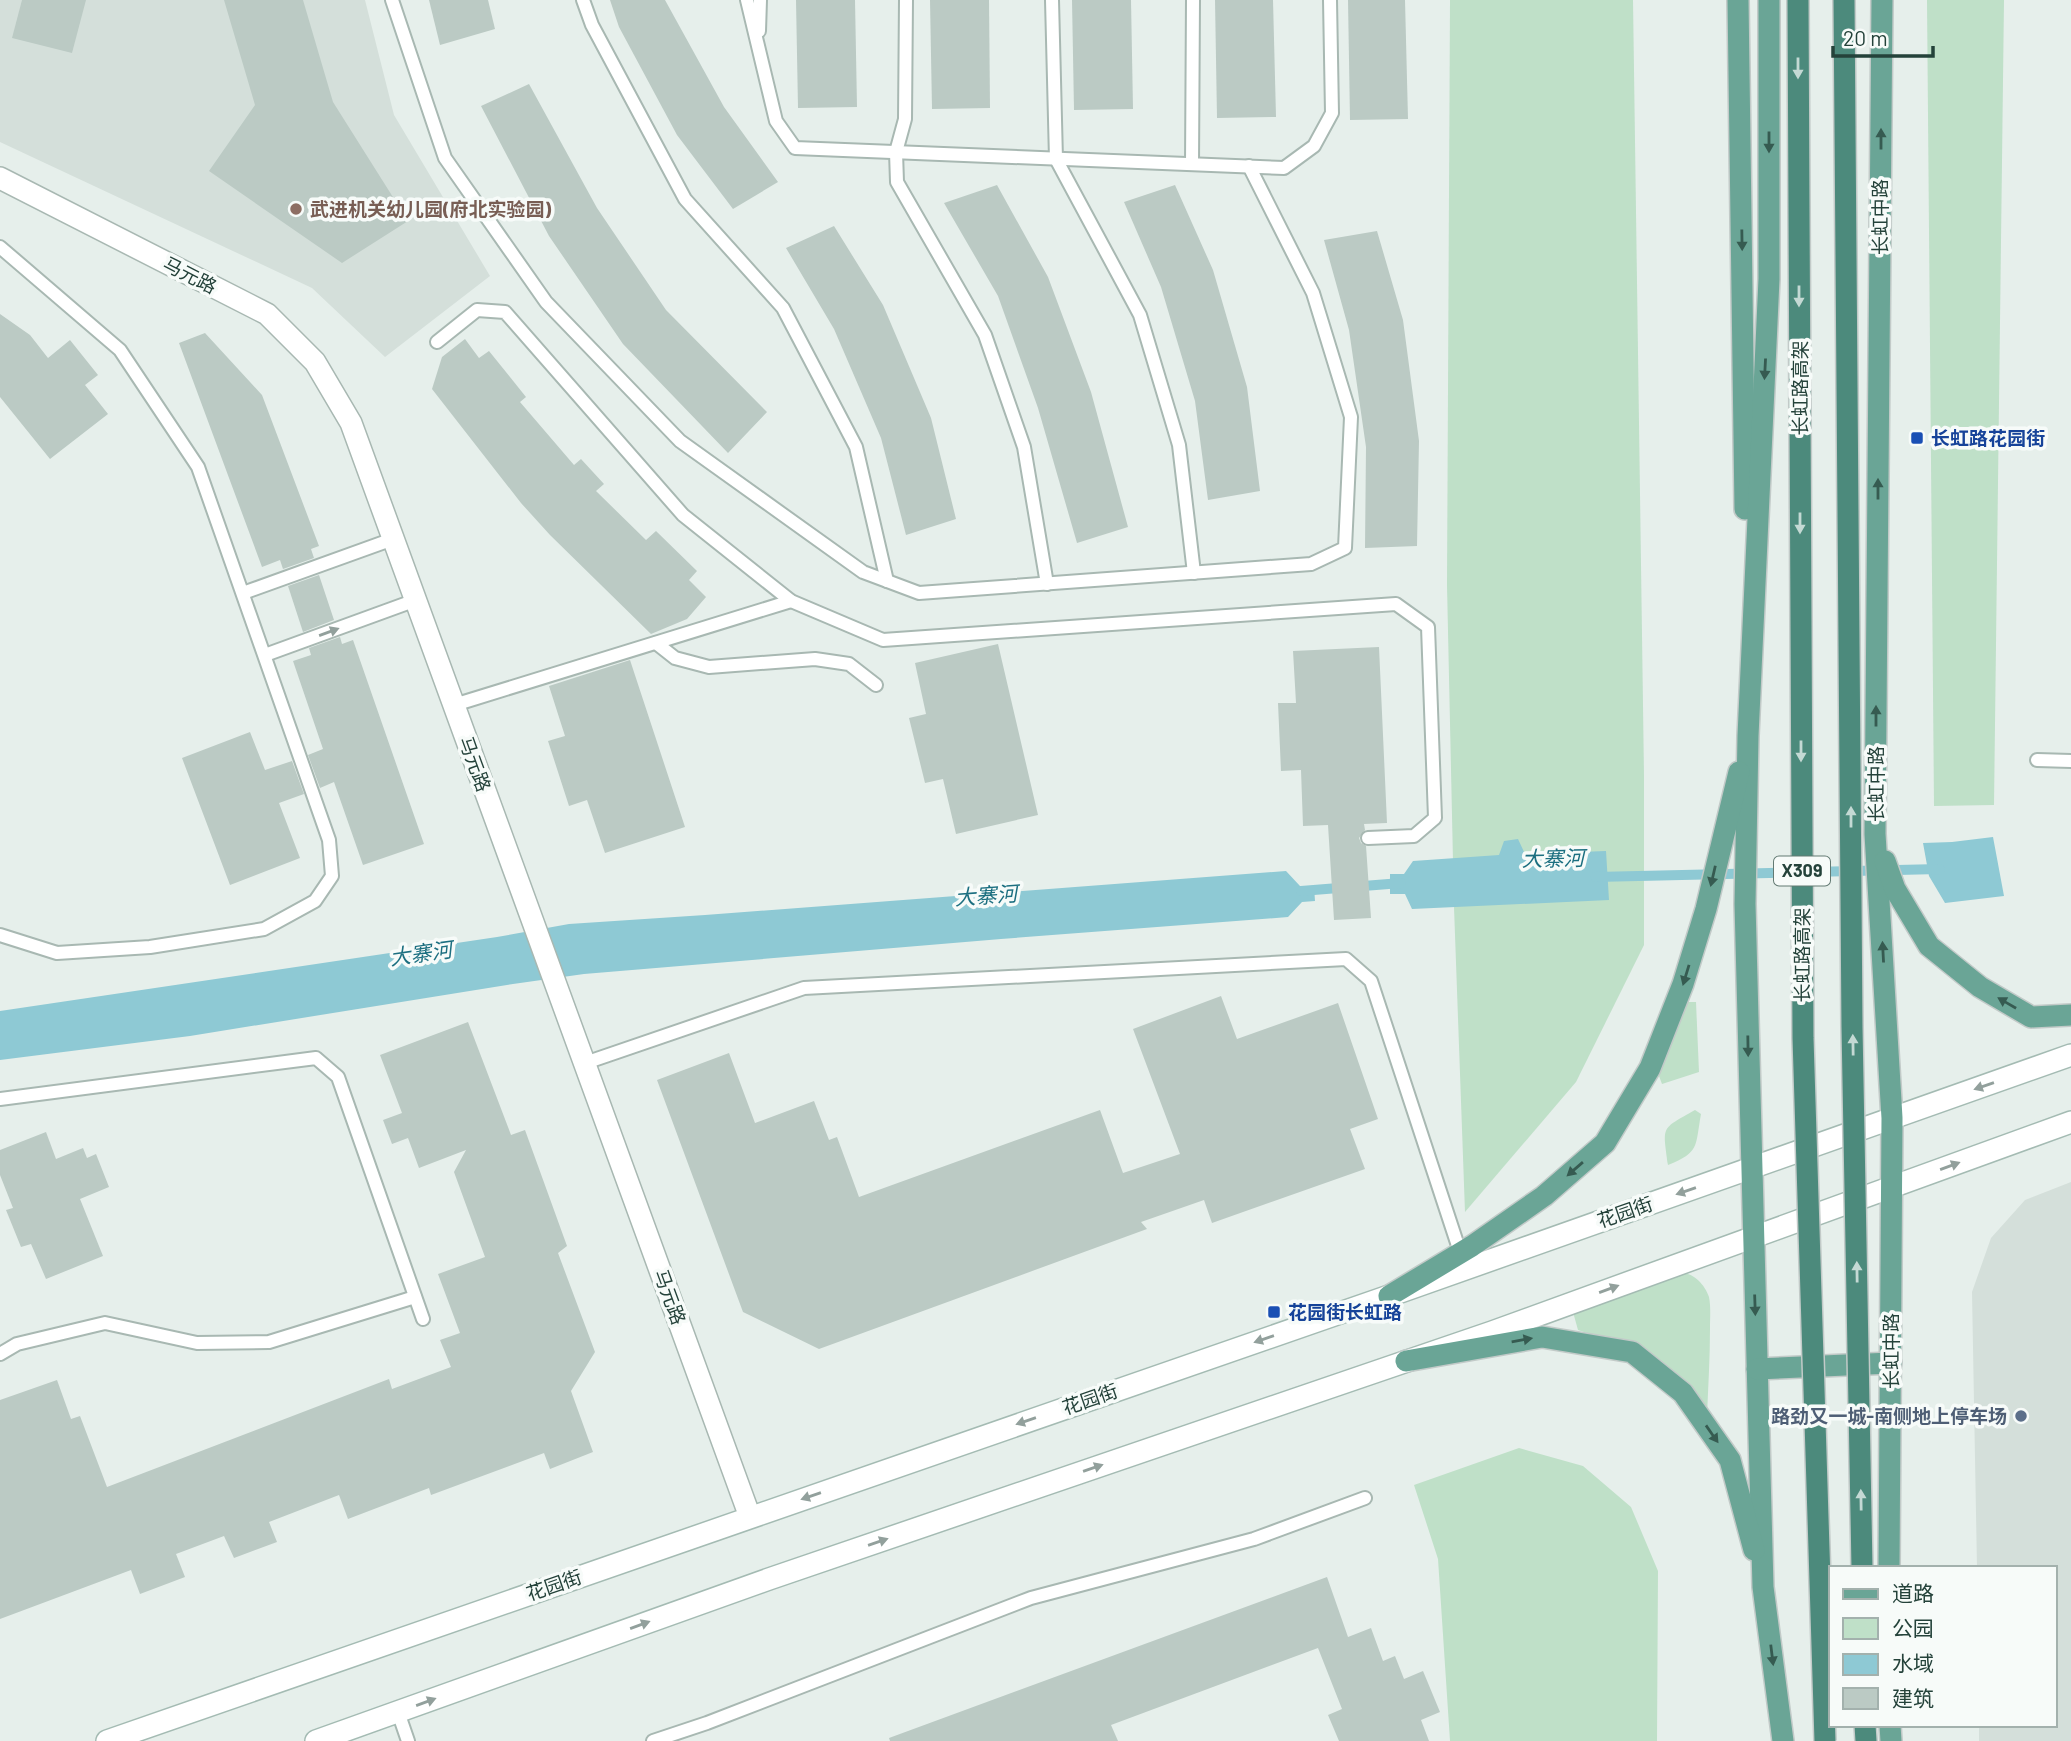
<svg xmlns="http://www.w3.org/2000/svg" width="2071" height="1741" font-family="Barlow,'Noto Sans SC',sans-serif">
<rect width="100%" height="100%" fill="#e6efeb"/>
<g fill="#d4dfda">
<polygon points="0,0 365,0 394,115 490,276 385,357 312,288 0,142"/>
<polygon points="2071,1182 2071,1741 1979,1741 1979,1725 2055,1725 2055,1568 1977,1568 1972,1292 1991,1238 2025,1200"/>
</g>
<g fill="#bfe0c8">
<polygon points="1450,0 1633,0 1644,776 1644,945 1576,1082 1465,1212 1454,907 1447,585"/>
<polygon points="1927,0 2004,0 1994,805 1934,806"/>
<polygon points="1687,1002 1696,1002 1699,1072 1662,1084 1659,1076"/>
<path d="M1695 1110 1701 1114C1695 1147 1700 1152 1668 1165 1663 1125 1660 1130 1695 1110Z"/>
<path d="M1682 1273C1694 1273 1705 1285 1709 1297 1711 1307 1710 1319 1710 1329 1710 1359 1708 1388 1707 1417L1611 1341 1578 1330 1573 1312Z"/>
<polygon points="1519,1448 1583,1466 1631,1507 1658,1571 1657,1741 1450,1741 1438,1559 1414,1485"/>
</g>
<g fill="#8ec9d4">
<polygon points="1993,837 2004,896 1945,903 1929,876 1923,843 1952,842"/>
<polygon points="1518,839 1525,854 1606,851 1609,900 1412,909 1405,894 1390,894 1390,874 1404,874 1413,861 1499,855 1504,841"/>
<polygon points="1286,871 1300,886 1314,886 1315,901 1302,902 1288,917 1001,939 584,974 513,984 190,1036 0,1060 0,1011 497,937 569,924 705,915"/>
</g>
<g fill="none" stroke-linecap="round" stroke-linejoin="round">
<g stroke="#8ec9d4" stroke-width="10">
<polyline points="1595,877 1940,869"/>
<polyline points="1301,891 1401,883"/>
</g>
</g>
<g fill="#bbcac4">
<polygon points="22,0 86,0 72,53 12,38"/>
<polygon points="224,0 303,0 333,102 408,221 342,263 209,171 255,105"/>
<polygon points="429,0 488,0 495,29 440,45"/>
<polygon points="610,0 665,0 724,107 778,182 733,209 677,135 619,27"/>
<polygon points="796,0 855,0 857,107 798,108"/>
<polygon points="930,0 989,0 990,108 932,109"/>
<polygon points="1072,0 1131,0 1133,109 1074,110"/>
<polygon points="1215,0 1273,0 1276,117 1217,118"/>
<polygon points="1348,0 1405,0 1408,119 1350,120"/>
<polygon points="529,84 597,208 666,310 767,412 728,453 623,344 549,236 481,106"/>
<polygon points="997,185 1048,277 1091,392 1128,527 1077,543 1038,408 998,296 944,203"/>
<polygon points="1175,185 1213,270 1247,387 1260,491 1208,500 1195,401 1161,287 1124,202"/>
<polygon points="834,226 883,305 931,418 956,519 906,535 881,438 834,329 786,248"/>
<polygon points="1377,231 1403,320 1419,441 1417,546 1365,548 1366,447 1349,330 1324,240"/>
<polygon points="0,314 30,335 48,358 70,340 98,375 85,385 108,414 50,459 0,397"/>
<polygon points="205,333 262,395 319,546 311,549 314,558 283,569 280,560 262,567 179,343"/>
<polygon points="465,339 479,358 489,351 526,397 520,402 574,465 581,459 604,484 596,491 646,540 656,531 697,571 689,580 706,597 687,619 651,634 550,535 521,503 432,389 442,357"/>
<polygon points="319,575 334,620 303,632 288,586"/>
<polygon points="340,637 342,644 353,640 424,844 363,865 334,782 320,788 308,755 323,749 293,661 311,655 309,648"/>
<polygon points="998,644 1038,815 956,834 943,779 925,783 909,718 926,714 915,663"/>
<polygon points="1379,647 1387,823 1364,824 1365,830 1359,838 1361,843 1366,846 1371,918 1334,920 1328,825 1303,826 1301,770 1281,771 1278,703 1296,703 1293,651"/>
<polygon points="630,660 685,827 605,853 587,800 569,806 548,741 565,736 549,686"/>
<polygon points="250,732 265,770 292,761 304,794 279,803 300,858 230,885 182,758"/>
<polygon points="1221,996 1237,1039 1338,1003 1378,1119 1350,1129 1365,1169 1212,1223 1204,1200 1141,1222 1147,1229 819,1349 743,1312 657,1080 729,1053 755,1123 814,1101 829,1140 837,1137 859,1197 1100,1110 1123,1173 1180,1154 1133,1029"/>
<polygon points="468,1022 511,1135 525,1130 567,1246 558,1253 595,1352 571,1391 593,1452 550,1469 544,1453 431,1495 429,1488 348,1519 339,1495 269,1522 277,1542 234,1558 224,1536 176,1554 185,1577 140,1594 131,1570 0,1619 0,1400 57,1380 71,1419 80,1416 107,1487 389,1379 392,1389 451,1367 440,1340 460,1333 438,1274 485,1257 454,1172 466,1150 419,1168 408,1138 392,1144 383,1120 402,1113 380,1055"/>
<polygon points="46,1132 56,1159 83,1148 87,1158 96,1154 109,1187 80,1199 103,1256 46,1279 31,1244 21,1247 6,1210 13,1208 0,1175 0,1150"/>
<polygon points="1327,1577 1348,1637 1371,1628 1383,1661 1395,1656 1404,1679 1423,1671 1440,1712 1421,1720 1429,1741 1339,1741 1328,1715 1342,1709 1318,1648 1111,1725 1118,1741 890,1741 889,1738"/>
</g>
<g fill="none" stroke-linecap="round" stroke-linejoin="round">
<g stroke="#a8b8b2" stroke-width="16">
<g id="service">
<polyline points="392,0 445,158 546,302 680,441 863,572 919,593 1311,564 1345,548 1351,417 1313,293 1249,166"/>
<polyline points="583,0 592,25 685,199 783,308 856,447 887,581"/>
<polyline points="747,0 776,121 795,148 1284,168 1314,146 1332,113 1330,0"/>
<polyline points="906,0 905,119 896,152 897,182 985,335 1024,447 1047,584"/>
<polyline points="1052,0 1056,159 1140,315 1179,445 1194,573"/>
<polyline points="759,31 760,0"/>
<polyline points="1192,164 1193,0"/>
<polyline points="0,247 120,350 198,467 329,840 332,876 315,901 264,929 150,947 57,953 0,935"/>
<polyline points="437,342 477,310 505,312 683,515 791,601 883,640 1396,604 1428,627 1435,818 1414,836 1368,838"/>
<polyline points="243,593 393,539"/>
<polyline points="656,643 675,658 709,667 815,659 849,664 876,685"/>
<polyline points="265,655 416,600"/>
<polyline points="454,705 791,601"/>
<polyline points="2037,760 2071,761"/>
<polyline points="585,1063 804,988 1346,959 1371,981 1462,1258"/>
<polyline points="0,1099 316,1058 338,1077 423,1319"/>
<polyline points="0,1354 17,1344 105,1323 197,1343 269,1342 415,1297"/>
<polyline points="398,1712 408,1741"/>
<polyline points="653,1741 707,1723 1031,1598 1254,1539 1365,1498"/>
</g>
</g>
<g stroke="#a8b8b2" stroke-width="24">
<polyline id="tertiary" points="0,178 267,314 315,362 351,423 750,1517"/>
</g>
<g stroke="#a4bbb3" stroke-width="24">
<g id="secondary">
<polyline points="107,1741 1389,1296 2071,1055"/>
<polyline points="316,1741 769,1579 1492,1332 2071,1122"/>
</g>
</g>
<g stroke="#c2cac8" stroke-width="24">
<g id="primary">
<polyline points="1738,0 1745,509"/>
<polyline points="1769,0 1769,279 1748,736 1745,904 1763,1587 1783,1741"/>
<polyline points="1882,0 1875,834 1892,1118 1889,1568"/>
<polyline points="1885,861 1895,889 1929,946 1980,987 2031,1017 2071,1015"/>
<polyline points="1389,1296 1472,1246 1544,1196 1605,1143 1650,1068 1683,984 1706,909 1739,772"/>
<polyline points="1406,1361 1542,1337 1632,1352 1683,1393 1730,1460 1754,1550"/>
<polyline points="1757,1369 1891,1363"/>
<polyline points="1890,1725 1891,1741"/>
</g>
</g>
<g stroke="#c2cac8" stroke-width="24">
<polyline id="trunk" points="1865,1725 1866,1741"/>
</g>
<use href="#service" stroke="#fff" stroke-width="12"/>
<use href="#tertiary" stroke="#fff" stroke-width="21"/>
<use href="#secondary" stroke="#fff" stroke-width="21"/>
<use href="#primary" stroke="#6aa596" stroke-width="21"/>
<use href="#trunk" stroke="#4c8a7c" stroke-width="21"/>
<g stroke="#c2cac8" stroke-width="24" stroke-linecap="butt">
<g id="trunk-bridge">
<polyline points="1798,0 1803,1038 1825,1741"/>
<polyline points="1844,0 1852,1027 1862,1568"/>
</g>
</g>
<use href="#trunk-bridge" stroke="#4c8a7c" stroke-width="21"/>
</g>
<defs><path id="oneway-solid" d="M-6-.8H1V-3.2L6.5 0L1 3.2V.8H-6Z" transform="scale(1.75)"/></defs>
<g fill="#c4d9d4">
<use href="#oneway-solid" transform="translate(1798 68) rotate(90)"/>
<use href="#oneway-solid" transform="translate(1799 296) rotate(90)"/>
<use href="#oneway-solid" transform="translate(1800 523) rotate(90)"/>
<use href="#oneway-solid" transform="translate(1801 751) rotate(90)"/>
<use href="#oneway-solid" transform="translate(1851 817) rotate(-90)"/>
<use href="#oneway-solid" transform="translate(1853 1045) rotate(-91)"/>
<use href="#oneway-solid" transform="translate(1857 1272) rotate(-91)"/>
<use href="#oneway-solid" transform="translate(1861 1500) rotate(-91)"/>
</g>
<g fill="#365b51">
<use href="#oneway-solid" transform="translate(1881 139) rotate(-90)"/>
<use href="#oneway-solid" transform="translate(1769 142) rotate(90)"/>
<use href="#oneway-solid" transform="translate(1742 240) rotate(89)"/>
<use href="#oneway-solid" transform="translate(1765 369) rotate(93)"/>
<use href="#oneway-solid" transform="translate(1878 489) rotate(-90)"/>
<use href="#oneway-solid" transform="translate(1876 716) rotate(-90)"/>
<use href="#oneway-solid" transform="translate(1713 876) rotate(103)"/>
<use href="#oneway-solid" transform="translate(1883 952) rotate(-93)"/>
<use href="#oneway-solid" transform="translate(1686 975) rotate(107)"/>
<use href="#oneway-solid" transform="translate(2007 1003) rotate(-150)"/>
<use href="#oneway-solid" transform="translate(1748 1046) rotate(89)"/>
<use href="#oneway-solid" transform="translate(1575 1169) rotate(139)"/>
<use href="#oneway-solid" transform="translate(1755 1305) rotate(88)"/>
<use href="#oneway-solid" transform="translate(1522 1340) rotate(-10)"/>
<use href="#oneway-solid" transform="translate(1712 1434) rotate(55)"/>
<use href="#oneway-solid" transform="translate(1772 1655) rotate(83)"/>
</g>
<g fill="#92a09c">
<use href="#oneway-solid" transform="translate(329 632) rotate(-20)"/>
<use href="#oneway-solid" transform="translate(1984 1086) rotate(161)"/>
<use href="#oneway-solid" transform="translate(1950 1166) rotate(-20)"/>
<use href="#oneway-solid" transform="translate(1686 1191) rotate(161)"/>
<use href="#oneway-solid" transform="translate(1609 1289) rotate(-20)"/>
<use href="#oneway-solid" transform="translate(1264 1339) rotate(161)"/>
<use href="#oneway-solid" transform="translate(1026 1421) rotate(161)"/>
<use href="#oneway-solid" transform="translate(1093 1468) rotate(-19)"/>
<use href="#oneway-solid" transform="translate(811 1496) rotate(161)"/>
<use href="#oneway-solid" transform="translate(878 1542) rotate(-19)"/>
<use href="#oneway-solid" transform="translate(640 1625) rotate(-20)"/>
<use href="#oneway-solid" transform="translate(426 1702) rotate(-20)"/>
</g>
<circle fill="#8d6e63" stroke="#f7fbf9" stroke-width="2.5" cx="296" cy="209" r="7"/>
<g fill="#1a4fb4" stroke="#f7fbf9" stroke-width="2.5">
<rect x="1910" y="431" width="14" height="14" rx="3.5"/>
<rect x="1267" y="1305" width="14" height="14" rx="3.5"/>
</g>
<circle fill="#5c6f8a" stroke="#f7fbf9" stroke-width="2.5" cx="2021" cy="1416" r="7"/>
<g text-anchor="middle" stroke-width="7" stroke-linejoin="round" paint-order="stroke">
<rect fill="#f7fbf9" stroke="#637a73" stroke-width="2" x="1774" y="856.5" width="56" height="29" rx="5"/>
<g font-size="18" font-weight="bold" fill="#24423a">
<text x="1802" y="877">X309</text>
</g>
<g font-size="19" font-weight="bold" fill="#785e54" stroke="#f7fbf9" text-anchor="start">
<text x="310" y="216">武进机关幼儿园(府北实验园)</text>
</g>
<g font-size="19" fill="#24423a" stroke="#f7fbf9">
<text transform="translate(1880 217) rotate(-90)" y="7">长虹中路</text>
<text transform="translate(190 275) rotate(27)" y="7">马元路</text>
<text transform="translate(1800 388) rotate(-90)" y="7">长虹路高架</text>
<text transform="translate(475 764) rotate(70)" y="7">马元路</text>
<text transform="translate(1876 784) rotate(-90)" y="7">长虹中路</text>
<text transform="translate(1802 955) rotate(-90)" y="7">长虹路高架</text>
<text transform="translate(1625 1212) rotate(-19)" y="7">花园街</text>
<text transform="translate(670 1297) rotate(70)" y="7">马元路</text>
<text transform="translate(1891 1351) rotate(-90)" y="7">长虹中路</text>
<text transform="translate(1090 1399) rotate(-19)" y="7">花园街</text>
<text transform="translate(554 1585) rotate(-19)" y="7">花园街</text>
</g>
<g font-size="19" font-weight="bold" fill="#164399" stroke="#f7fbf9" text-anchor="start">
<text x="1931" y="445">长虹路花园街</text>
<text x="1288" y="1319">花园街长虹路</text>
</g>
<g font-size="19" font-weight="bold" fill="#4e5e75" stroke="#f7fbf9" text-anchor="end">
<text x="2007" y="1423">路劲又一城-南侧地上停车场</text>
</g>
<g font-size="21" font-style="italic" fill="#1c6f80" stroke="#f7fbf9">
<text transform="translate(1553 859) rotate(-1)" y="7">大寨河</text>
<text transform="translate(986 896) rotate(-4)" y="7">大寨河</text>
<text transform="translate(421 954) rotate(-8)" y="7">大寨河</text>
</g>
</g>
<rect x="1829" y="1566" width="228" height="161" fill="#f7fbf9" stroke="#a3b1ad" stroke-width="2"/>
<rect x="1843" y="1589" width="35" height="10" fill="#6aa596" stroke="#a3b1ad" stroke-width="2"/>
<text x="1892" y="1601" font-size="21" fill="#24423a">道路</text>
<rect x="1843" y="1618" width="35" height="21" fill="#bfe0c8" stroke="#a3b1ad" stroke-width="2"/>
<text x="1892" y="1636" font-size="21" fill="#24423a">公园</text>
<rect x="1843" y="1654" width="35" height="21" fill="#8ec9d4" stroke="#a3b1ad" stroke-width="2"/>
<text x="1892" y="1671" font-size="21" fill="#24423a">水域</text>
<rect x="1843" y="1688" width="35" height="21" fill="#bbcac4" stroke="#a3b1ad" stroke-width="2"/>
<text x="1892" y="1706" font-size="21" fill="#24423a">建筑</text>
<path d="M1833 46v10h100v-10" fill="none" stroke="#24423a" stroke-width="3.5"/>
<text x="1843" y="46" font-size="21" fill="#24423a" stroke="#f7fbf9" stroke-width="5" paint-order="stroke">20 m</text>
</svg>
